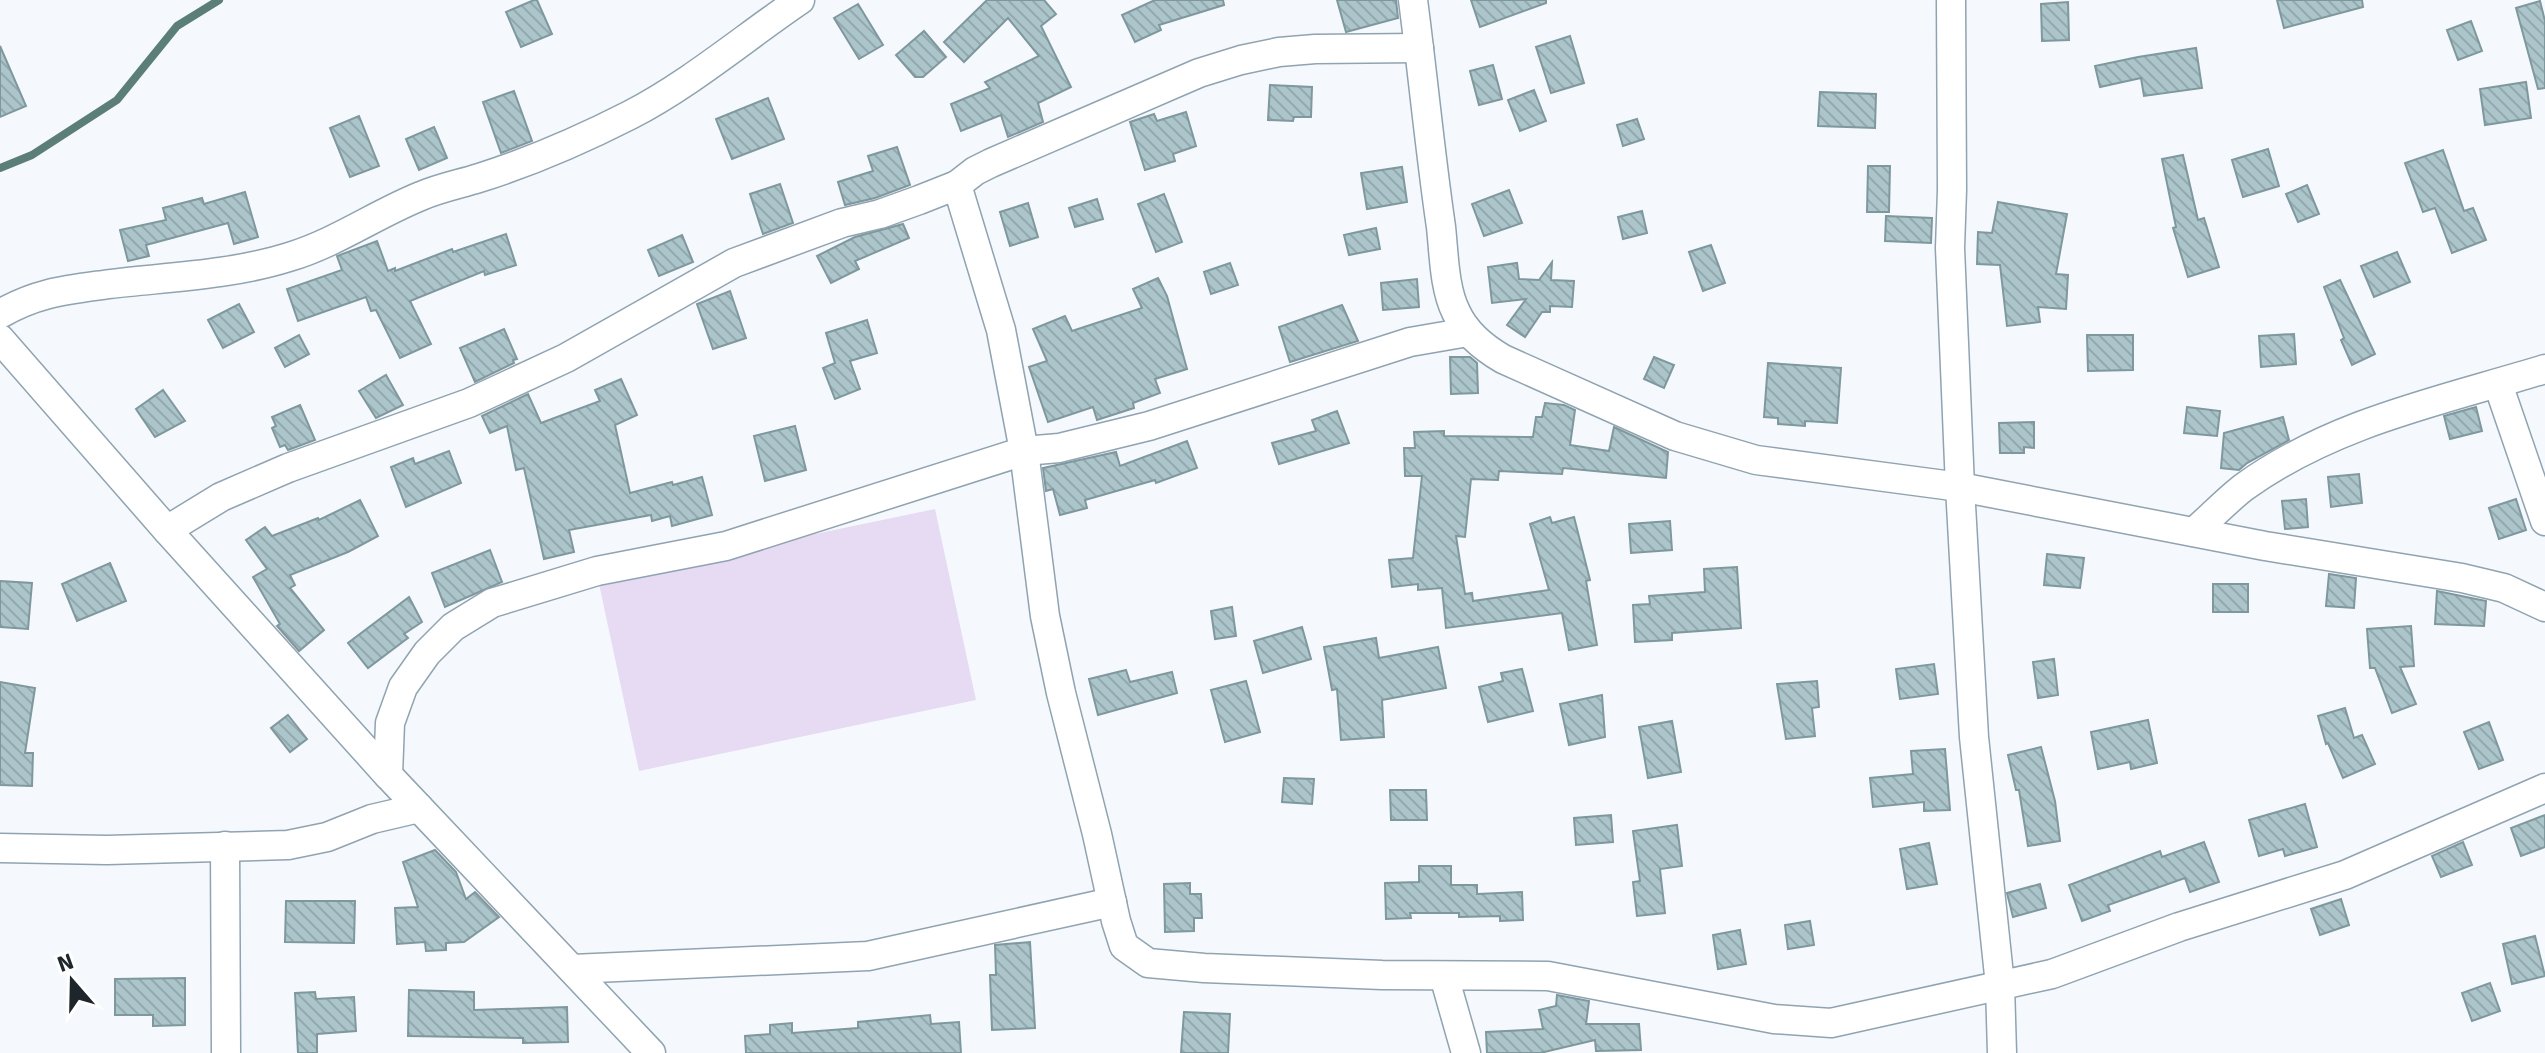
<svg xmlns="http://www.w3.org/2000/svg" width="2545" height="1053" font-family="Signika,sans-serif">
<defs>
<pattern id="building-back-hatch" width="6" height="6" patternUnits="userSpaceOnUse" patternTransform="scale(2)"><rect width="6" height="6" fill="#abc5ca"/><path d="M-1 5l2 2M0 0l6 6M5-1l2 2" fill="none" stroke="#93a9ae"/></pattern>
</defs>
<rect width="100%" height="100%" fill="#f5f9fd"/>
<polygon fill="#e6dbf3" points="935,509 976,700 639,771 598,579"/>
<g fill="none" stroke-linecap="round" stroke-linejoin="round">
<polyline stroke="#5b7f78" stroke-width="8" points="0,168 32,155 117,100 177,26 219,0"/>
</g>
<g fill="url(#building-back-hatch)" stroke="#7e989d" stroke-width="2">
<polygon points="534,0 537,0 552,34 521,47 506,12"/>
<polygon points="987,0 1044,0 1056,14 1041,26 1071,87 1038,103 1043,122 1008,137 1001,115 961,131 951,104 990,88 985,82 1039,56 1008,18 964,62 944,42"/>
<polygon points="1155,0 1223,0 1224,5 1159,25 1161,30 1135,42 1122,15"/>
<polygon points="1337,0 1396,0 1398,18 1346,32"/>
<polygon points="1471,0 1546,0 1546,3 1480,27"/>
<polygon points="2277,0 2362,0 2363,7 2284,28"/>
<polygon points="2540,1 2545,21 2545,88 2538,89 2516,8"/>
<polygon points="2068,2 2069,40 2042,41 2041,4"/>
<polygon points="858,4 883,45 859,59 834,18"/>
<polygon points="2471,21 2482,51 2458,60 2447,30"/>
<polygon points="924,31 946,57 923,77 915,77 896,55"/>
<polygon points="1570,36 1584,83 1551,93 1536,47"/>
<polygon points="0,46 26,106 0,117"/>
<polygon points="2196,48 2202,88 2144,96 2141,78 2100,87 2095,66 2138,57"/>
<polygon points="1493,65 1502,99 1479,105 1470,71"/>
<polygon points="2526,82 2531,118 2485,125 2480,89"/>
<polygon points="1270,85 1312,87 1311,117 1294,117 1293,121 1268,120"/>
<polygon points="1534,90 1546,121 1520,131 1508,100"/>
<polygon points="514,91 532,141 501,153 483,102"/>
<polygon points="1820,92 1876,94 1875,128 1818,126"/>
<polygon points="768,98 784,139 732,159 716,119"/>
<polygon points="1186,112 1196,146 1173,154 1175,161 1145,170 1130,122 1154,114 1157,121"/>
<polygon points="359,116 379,166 350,177 330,128"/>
<polygon points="1637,119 1644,139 1623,146 1617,125"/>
<polygon points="434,127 447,158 419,170 406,139"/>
<polygon points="897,147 910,185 875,198 845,205 838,182 873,171 868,156"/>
<polygon points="2268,149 2279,186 2243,197 2232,160"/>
<polygon points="2443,150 2464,211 2473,208 2486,240 2452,253 2435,208 2423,212 2405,163"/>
<polygon points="2183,155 2198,220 2204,218 2219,267 2188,277 2173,228 2176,227 2162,159"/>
<polygon points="1868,166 1890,166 1889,212 1867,212"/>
<polygon points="1402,167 1407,202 1367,209 1361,173"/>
<polygon points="780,184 793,223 763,234 750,194"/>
<polygon points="2307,185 2319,214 2298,222 2286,194"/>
<polygon points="1509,190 1522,223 1484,236 1472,204"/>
<polygon points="245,192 258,237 234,244 228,223 146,245 149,256 128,261 120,230 166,220 163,208 202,198 204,204"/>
<polygon points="1164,194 1182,242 1156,252 1138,204"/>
<polygon points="1097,199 1103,219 1075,227 1069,208"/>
<polygon points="1998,202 2067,214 2056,274 2068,275 2066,309 2038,307 2040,322 2007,326 2000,265 1977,264 1978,232 1992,233"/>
<polygon points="1028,203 1038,237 1010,246 1000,212"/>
<polygon points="1642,211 1647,233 1623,239 1618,217"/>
<polygon points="1886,216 1932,218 1931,243 1885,241"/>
<polygon points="903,224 909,238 855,261 859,269 831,283 817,256 855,237"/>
<polygon points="1376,228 1380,249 1349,255 1344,235"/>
<polygon points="506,234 516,265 485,275 484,271 410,301 431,344 400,358 376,310 371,311 366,297 298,321 287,289 342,270 337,256 377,241 388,271 395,268 395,271 452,249 453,252"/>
<polygon points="682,235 693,262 659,276 648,250"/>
<polygon points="1711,245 1725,283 1703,291 1689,252"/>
<polygon points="2397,252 2410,282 2374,297 2361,266"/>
<polygon points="1552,262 1551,280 1574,281 1572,307 1550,306 1550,312 1542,312 1525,337 1507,325 1526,299 1492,303 1488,267 1517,263 1519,279 1539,280"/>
<polygon points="1230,263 1238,285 1211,294 1204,272"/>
<polygon points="1158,278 1167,296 1187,369 1155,379 1160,393 1133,403 1134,408 1097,420 1093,407 1048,422 1029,367 1047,361 1033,329 1065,316 1072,331 1142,308 1133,289"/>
<polygon points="1417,279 1419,307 1383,310 1381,283"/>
<polygon points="2340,280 2375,354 2352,365 2341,340 2344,338 2324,287"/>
<polygon points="730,291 746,338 713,349 697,304"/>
<polygon points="239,304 254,332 223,348 208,320"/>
<polygon points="1342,305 1358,341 1290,362 1279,327"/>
<polygon points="867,320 877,353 850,361 860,389 835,399 823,368 835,363 826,333"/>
<polygon points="504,329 517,359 513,360 514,363 475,382 460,348"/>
<polygon points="2294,334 2296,364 2261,367 2259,336"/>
<polygon points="299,335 309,354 285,367 275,348"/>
<polygon points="2087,335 2133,335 2133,370 2088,371"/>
<polygon points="1450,357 1470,357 1477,363 1478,393 1451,394"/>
<polygon points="1654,357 1674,365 1664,388 1644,379"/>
<polygon points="1768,363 1841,368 1837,423 1805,421 1805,426 1778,424 1778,418 1764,417"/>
<polygon points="386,375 403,405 376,418 359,391"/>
<polygon points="621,379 637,415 615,425 630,493 672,482 673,485 702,477 712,515 672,526 670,516 652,521 651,515 569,530 574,552 544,559 524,468 516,470 507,426 490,433 482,416 528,394 541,423 600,401 595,390"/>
<polygon points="163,390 185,421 155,437 136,409"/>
<polygon points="1545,403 1564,405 1575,410 1570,445 1609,451 1614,427 1668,452 1666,478 1563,468 1562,474 1499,471 1498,480 1471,479 1465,537 1456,536 1465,594 1472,593 1473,601 1549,590 1530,524 1550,517 1552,523 1574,517 1590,580 1586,581 1597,645 1569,650 1562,613 1446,628 1442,588 1418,590 1418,584 1392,587 1389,560 1413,558 1422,476 1405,476 1404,448 1415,448 1414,432 1444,431 1444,436 1533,437 1536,417 1542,417"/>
<polygon points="300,405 315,440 288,450 285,445 280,447 272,428 276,426 272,417"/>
<polygon points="2187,407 2220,411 2217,436 2184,433"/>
<polygon points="2476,407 2482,431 2450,439 2444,416"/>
<polygon points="1337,411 1349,443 1279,464 1272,443 1316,431 1312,420"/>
<polygon points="2283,417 2289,440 2247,463 2239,470 2221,468 2224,433"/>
<polygon points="2034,422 2034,448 2024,447 2024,453 2000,453 1999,423"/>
<polygon points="795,426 806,470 765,481 754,436"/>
<polygon points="1187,441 1197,468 1156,483 1155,480 1085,500 1087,508 1060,515 1053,489 1046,491 1043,468 1116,452 1120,466"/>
<polygon points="449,451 461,483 406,507 391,467 413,458 415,464"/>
<polygon points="2359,474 2362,503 2331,507 2328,477"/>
<polygon points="2306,499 2308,527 2285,529 2282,501"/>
<polygon points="2516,499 2526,530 2499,539 2489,508"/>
<polygon points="360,500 378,536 348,552 290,575 295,585 290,588 324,630 299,651 277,626 280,624 253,577 267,569 246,540 265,527 272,536 318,518 319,520"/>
<polygon points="1670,521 1672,550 1631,553 1629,524"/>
<polygon points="490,550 502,582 445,607 432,573"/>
<polygon points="2047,554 2084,558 2080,588 2044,585"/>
<polygon points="110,563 126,601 77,621 62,584"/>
<polygon points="1737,567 1741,628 1672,633 1672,640 1635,642 1633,605 1650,604 1649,596 1705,592 1704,569"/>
<polygon points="2329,574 2356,578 2354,608 2326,606"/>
<polygon points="0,581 32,583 28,629 0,627"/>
<rect x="2213" y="584" width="35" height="28"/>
<polygon points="2437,591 2486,601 2484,626 2435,624"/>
<polygon points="409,597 422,622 404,634 408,638 368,668 348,643"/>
<polygon points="1232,607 1236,636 1215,639 1211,611"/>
<polygon points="2411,626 2414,666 2400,667 2416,704 2392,713 2375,668 2370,668 2367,629"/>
<polygon points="1302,627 1311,659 1263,673 1254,641"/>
<polygon points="1376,638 1379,658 1438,647 1446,688 1382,700 1384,737 1341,740 1337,689 1332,690 1324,647"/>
<polygon points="2054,659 2058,695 2038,698 2033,662"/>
<polygon points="1934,664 1938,694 1900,699 1896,669"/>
<polygon points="1522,669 1533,711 1488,722 1479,687 1503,681 1501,673"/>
<polygon points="1126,670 1130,682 1172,672 1177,693 1098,715 1089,679"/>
<polygon points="1246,681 1260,732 1225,742 1211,690"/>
<polygon points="1817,681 1819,707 1812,708 1815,736 1786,739 1777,684"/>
<polygon points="0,682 35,688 25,753 33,753 32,786 0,785"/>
<polygon points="1602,695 1605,737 1569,745 1560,704"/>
<polygon points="2345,708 2354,738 2362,735 2375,764 2343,778 2328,743 2326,744 2318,716"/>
<polygon points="288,715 307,739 290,752 271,728"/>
<polygon points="2148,720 2157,763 2131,769 2130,762 2098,769 2091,732"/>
<polygon points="1672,721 1681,772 1648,778 1639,727"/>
<polygon points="2489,722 2503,760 2479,769 2464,732"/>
<polygon points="2041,747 2055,801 2060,841 2028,846 2019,790 2016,790 2008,755"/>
<polygon points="1945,749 1950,810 1924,811 1924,802 1873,807 1870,778 1913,774 1911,751"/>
<polygon points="1284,778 1314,779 1312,804 1282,802"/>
<polygon points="1390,790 1426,790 1427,820 1391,820"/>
<polygon points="2305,804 2317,847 2285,856 2283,849 2259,856 2249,820"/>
<polygon points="1611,815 1613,842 1576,845 1574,818"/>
<polygon points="2545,815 2545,847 2521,856 2511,828"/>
<polygon points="1677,825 1682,866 1660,869 1665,913 1637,916 1633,882 1640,881 1633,831"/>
<polygon points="2204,842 2219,882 2190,892 2185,878 2108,905 2110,911 2082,921 2069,885 2160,851 2162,857"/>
<polygon points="2463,842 2472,865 2441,877 2432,856"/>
<polygon points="1929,843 1937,884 1907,889 1900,849"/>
<polygon points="435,850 456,872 466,899 475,892 499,917 464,942 446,943 446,950 426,951 425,942 397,944 395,908 418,907 403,862"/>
<polygon points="1419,866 1451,866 1451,885 1477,885 1477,894 1522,892 1523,920 1500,921 1500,916 1459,917 1459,913 1410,913 1411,918 1386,919 1385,883 1419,882"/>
<polygon points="1190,883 1190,894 1201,894 1202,918 1194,918 1194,931 1165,932 1164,884"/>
<polygon points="2040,884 2046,908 2013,917 2007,893"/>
<polygon points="2341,899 2349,925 2320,935 2311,909"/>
<polygon points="286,901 355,901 354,943 285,942"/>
<polygon points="1810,921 1814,945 1788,949 1785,925"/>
<polygon points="1740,930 1746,964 1718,969 1713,935"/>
<polygon points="2535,936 2545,976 2512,984 2503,944"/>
<polygon points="1030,942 1035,1028 992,1030 990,975 996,975 995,945"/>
<polygon points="185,978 185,1025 153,1026 153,1015 115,1015 115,979"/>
<polygon points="2490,983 2500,1011 2472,1021 2462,993"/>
<polygon points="409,990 474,992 474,1010 567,1007 568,1042 523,1043 523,1038 408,1036"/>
<polygon points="315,992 316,999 354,997 356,1031 317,1034 317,1053 298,1053 295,993"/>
<polygon points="1557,995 1589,1001 1586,1024 1639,1024 1641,1050 1596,1051 1595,1040 1540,1053 1487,1053 1486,1032 1543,1029 1539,1010 1556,1006"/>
<polygon points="1184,1012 1230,1014 1228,1053 1181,1053"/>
<polygon points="930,1015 931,1024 959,1022 961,1053 746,1053 745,1036 770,1034 770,1025 792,1023 792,1033 858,1028 858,1022"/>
</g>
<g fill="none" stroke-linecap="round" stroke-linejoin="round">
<g stroke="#90a3b1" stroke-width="31">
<g id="street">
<path d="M1413 0C1423 76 1430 152 1441 227 1444 254 1444 288 1456 312 1466 334 1484 348 1503 359L1675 436 1756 460 1960 487 2265 546 2462 578 2504 588 2545 607"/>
<polyline points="1951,0 1952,190 1950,248 1960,487 1974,737 2000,985 2002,1053"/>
<polyline points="957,185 1001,330 1024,451 1045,616 1061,693 1097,834 1116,921 1124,946 1148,963 1204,968 1382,975 1548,976 1774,1019 1831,1023 2052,974 2179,927 2345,875 2545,788"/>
<path d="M0 314C38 292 67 290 110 284 169 277 232 275 289 257 336 243 376 214 421 196 439 188 460 184 479 178 530 162 581 140 630 115 690 84 744 38 800 0"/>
<polyline points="0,339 167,530 388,775 651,1053"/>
<polyline points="2498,384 2545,521"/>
<polyline points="167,530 221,497 288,468 469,403 566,358 734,263 842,223 880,214 919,200 957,185 975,171 991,163 1199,73 1241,60 1279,52 1315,49 1419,48"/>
<path d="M2194 532C2211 517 2227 500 2244 487 2334 422 2441 401 2545 369"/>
<polyline points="388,775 390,723 403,687 427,653 453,627 492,603 597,571 726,546 1024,451 1059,448 1149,426 1410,342 1468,332"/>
<polyline points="225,846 226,1053"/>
<polyline points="0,848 107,850 288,845 327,837 372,819 419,808"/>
<polyline points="572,969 868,956 1112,902"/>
<polyline points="1444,976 1466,1053"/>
</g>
</g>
<use href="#street" stroke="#fff" stroke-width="28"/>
</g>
<g transform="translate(72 981) rotate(340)" stroke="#ffffff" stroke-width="6" paint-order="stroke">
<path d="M0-6L14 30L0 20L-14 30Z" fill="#1e262b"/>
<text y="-12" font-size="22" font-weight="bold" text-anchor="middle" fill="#1e262b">N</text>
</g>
</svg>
